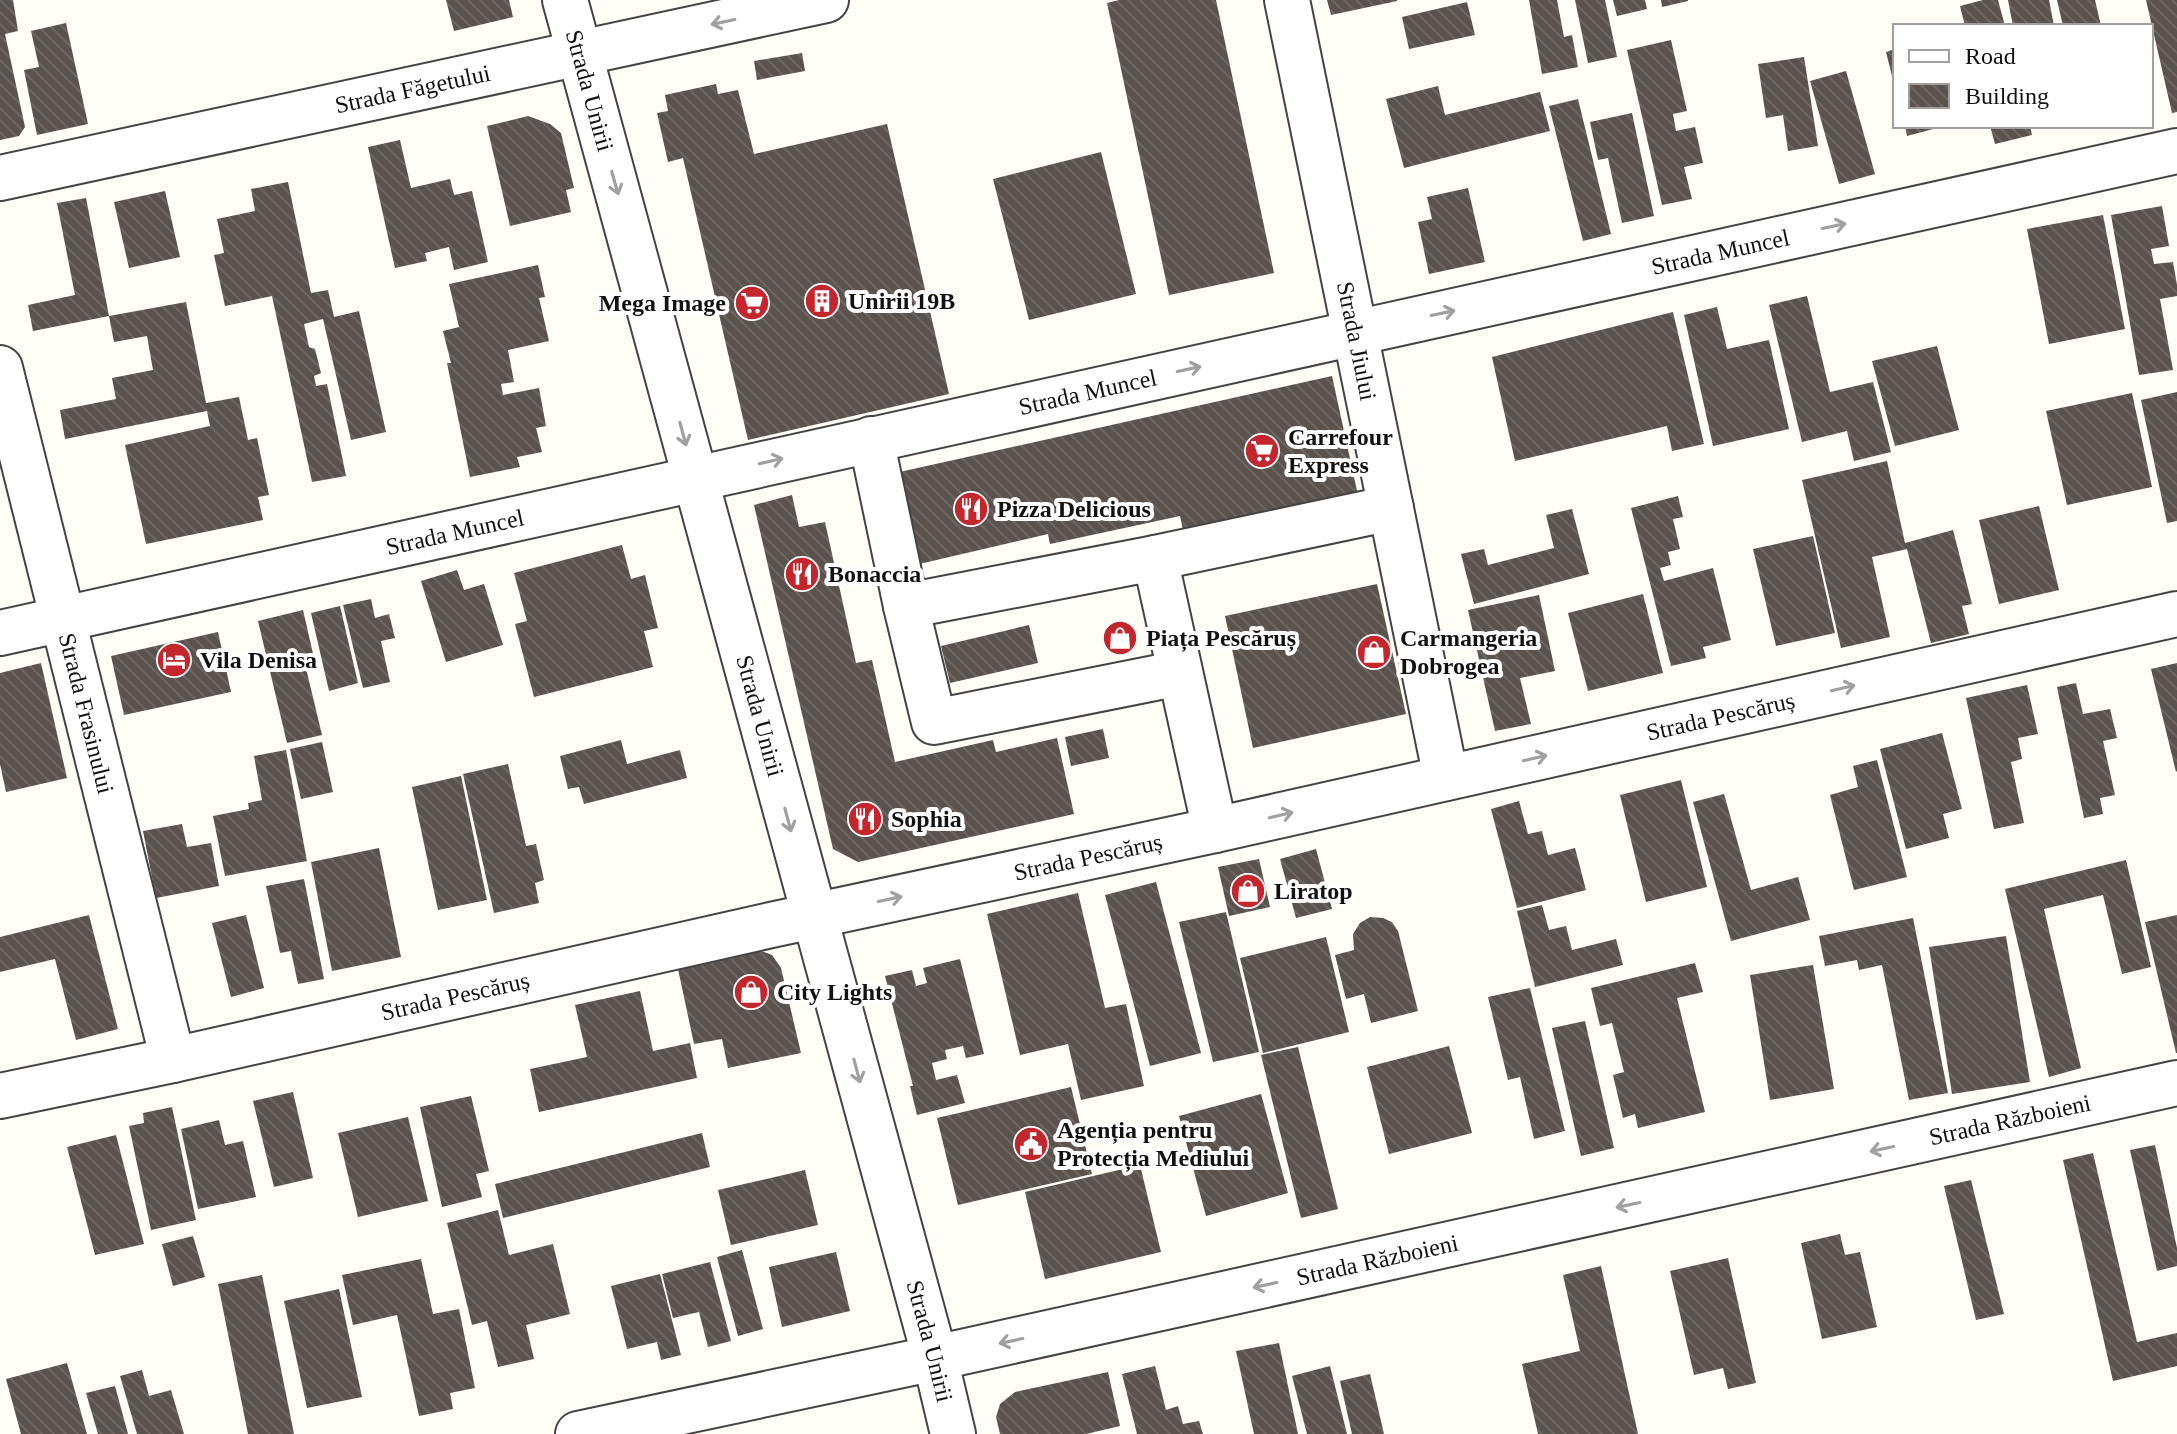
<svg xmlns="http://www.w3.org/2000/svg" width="2177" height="1434" font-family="'Times New Roman',serif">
<defs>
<pattern id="building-back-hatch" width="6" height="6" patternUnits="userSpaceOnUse" patternTransform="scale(2)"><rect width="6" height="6" fill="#5a524d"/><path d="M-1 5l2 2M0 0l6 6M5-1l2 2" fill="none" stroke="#6d6662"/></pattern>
</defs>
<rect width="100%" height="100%" fill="#fffdf5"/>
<g fill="url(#building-back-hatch)">
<polygon points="0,0 13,0 18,31 5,34 25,127 19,136 0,140"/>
<polygon points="446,0 509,0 513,17 454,31"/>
<polygon points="1119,0 1216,0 1274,273 1169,295 1107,3"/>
<polygon points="1327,0 1397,0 1397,1 1331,15"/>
<polygon points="1529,0 1557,0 1564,37 1572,35 1578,67 1542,74"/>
<polygon points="1575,0 1605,0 1617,57 1588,63"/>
<polygon points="1613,0 1645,0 1647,9 1617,16"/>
<polygon points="1661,0 1688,0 1688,1 1662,7"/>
<polygon points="1983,0 1998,0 2005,26 1965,26 1960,6"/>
<polygon points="2008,0 2049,0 2054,26 2013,26"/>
<polygon points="2057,0 2095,0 2101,26 2063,26"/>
<polygon points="2146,0 2177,0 2177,112 2172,113"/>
<polygon points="1467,2 1475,35 1409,49 1402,17"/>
<polygon points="66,23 88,124 37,135 24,70 39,67 31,31"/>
<polygon points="1671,40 1687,111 1673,114 1676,131 1695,127 1703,163 1684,167 1692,199 1662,205 1627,50"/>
<polygon points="1895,49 1895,84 1894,84 1886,52"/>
<polygon points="802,53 805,71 757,80 754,61"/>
<polygon points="1804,57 1818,146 1788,151 1783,115 1766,118 1758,64"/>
<polygon points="1846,71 1875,174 1839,184 1810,81"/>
<polygon points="716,84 718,94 738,90 754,154 887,124 949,394 748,440 683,158 668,162 657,113 668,111 665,95"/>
<polygon points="1438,86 1445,115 1540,92 1550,131 1404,168 1386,99"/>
<polygon points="1578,99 1611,234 1583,241 1549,106"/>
<polygon points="1632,113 1654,216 1622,223 1608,158 1598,160 1590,122"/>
<polygon points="528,116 550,124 561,133 574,188 566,190 571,212 510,226 487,126"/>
<polygon points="1905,126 1941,126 1941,127 1907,136"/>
<polygon points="1990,126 2030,126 2032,135 1995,144"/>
<polygon points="400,140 411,188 450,179 454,195 472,191 488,262 454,270 449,247 425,253 427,261 395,268 368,147"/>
<polygon points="1101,152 1136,294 1029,320 993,179"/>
<polygon points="288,182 311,293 328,290 334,317 359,311 386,432 351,440 323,319 304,324 309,347 315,349 321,373 314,376 316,386 327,384 346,476 312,482 272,296 225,306 214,255 224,253 217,219 255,211 251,189"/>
<polygon points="1468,188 1485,262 1429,274 1418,222 1432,219 1427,197"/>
<polygon points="165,191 180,257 129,268 114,202"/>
<polygon points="86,198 109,316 33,331 28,305 75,295 57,203"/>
<polygon points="2162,206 2169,246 2151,249 2154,264 2173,262 2177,285 2177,296 2160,299 2173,370 2139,375 2111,215"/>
<polygon points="2103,215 2125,329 2049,344 2027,229"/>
<polygon points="538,265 545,297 539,298 549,341 508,350 514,382 501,384 503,395 539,388 546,426 536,428 542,452 517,457 520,467 470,477 447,363 451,363 443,331 459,327 449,284"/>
<polygon points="1807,296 1830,392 1873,382 1891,452 1854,461 1847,431 1802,442 1769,305"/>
<polygon points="186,302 206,403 239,397 248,440 257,438 269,495 258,497 263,520 146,544 125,445 210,426 207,411 65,439 60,410 116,399 112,378 153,370 147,336 114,342 109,316"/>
<polygon points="1717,307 1727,349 1769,340 1789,429 1713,446 1684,315"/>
<polygon points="1673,312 1704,444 1672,451 1667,426 1515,461 1492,357"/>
<polygon points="1937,346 1959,430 1895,446 1872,361"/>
<polygon points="1332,376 1359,500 1185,540 1180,516 1050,544 1048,534 915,565 895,473"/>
<polygon points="2177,392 2177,521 2167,523 2141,400"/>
<polygon points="2132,393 2152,487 2067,505 2046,411"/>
<polygon points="1887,461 1905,543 1953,530 1972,604 1962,606 1969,634 1931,643 1907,549 1872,557 1890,637 1841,648 1802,480"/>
<polygon points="792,495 799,527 825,522 856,663 872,660 895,762 993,740 996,752 1057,738 1074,814 858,862 833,849 754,505"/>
<polygon points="1678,496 1683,517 1673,519 1680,549 1668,552 1671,565 1660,568 1664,581 1713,568 1731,640 1703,647 1706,658 1671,666 1631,508"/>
<polygon points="2039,506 2059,590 1999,604 1979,520"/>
<polygon points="1572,509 1589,574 1474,604 1461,554 1484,549 1488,565 1554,548 1546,515"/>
<polygon points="1813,536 1835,633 1776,646 1753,549"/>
<polygon points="622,545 631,579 645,575 658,628 644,631 653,667 534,697 515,624 527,621 514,573"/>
<polygon points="457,570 464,590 484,584 503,645 446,662 421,581"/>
<polygon points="1377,584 1406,714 1253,748 1225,616"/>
<polygon points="1643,594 1663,673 1588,691 1568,613"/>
<polygon points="1539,595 1555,671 1520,678 1531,724 1495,731 1468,610"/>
<polygon points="371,599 375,618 389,614 395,638 381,641 390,682 363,688 343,605"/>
<polygon points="340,606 358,683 329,691 311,613"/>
<polygon points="303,610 314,658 304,660 322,735 287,743 258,621"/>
<polygon points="1029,625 1038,663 950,683 941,646"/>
<polygon points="218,632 231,692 124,715 111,656"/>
<polygon points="41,663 67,778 6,792 0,764 0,673"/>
<polygon points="2177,663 2177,771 2176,772 2151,669"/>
<polygon points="2076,683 2083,714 2110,709 2117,738 2103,741 2115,795 2100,798 2103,814 2084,818 2057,687"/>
<polygon points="2027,685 2038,734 2018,738 2022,759 2011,762 2024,823 1994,829 1966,698"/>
<polygon points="1103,729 1109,758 1071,766 1065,737"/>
<polygon points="1942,733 1962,809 1943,814 1949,838 1906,849 1880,749"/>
<polygon points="621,740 627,764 680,750 687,778 584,804 579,787 568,789 560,756"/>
<polygon points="322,742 333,792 301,799 290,749"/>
<polygon points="286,750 307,861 225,876 213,816 249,809 248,803 262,800 254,756"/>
<polygon points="1877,760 1907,877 1854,890 1830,795 1858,787 1853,766"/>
<polygon points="508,764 526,846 536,844 544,880 535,883 539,903 494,913 463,774"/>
<polygon points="461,776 487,900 438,910 412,787"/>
<polygon points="1681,780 1707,887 1646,902 1620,795"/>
<polygon points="1724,794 1751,890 1798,877 1810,920 1731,941 1693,802"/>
<polygon points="1519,801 1528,834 1542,831 1548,855 1575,848 1586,890 1517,908 1491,809"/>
<polygon points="182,824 187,847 211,843 219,886 156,898 143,831"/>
<polygon points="379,848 401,957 332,971 311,862"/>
<polygon points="1316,849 1332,909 1296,918 1280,859"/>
<polygon points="1259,859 1270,907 1229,916 1218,867"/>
<polygon points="2126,860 2151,967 2122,974 2103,895 2044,909 2081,1068 2049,1077 2005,889"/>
<polygon points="304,879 324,979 298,984 291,951 280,953 266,886"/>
<polygon points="1156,882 1201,1053 1150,1066 1105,895"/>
<polygon points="1078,893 1105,1008 1126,1004 1144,1086 1081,1100 1068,1044 1020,1055 987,914"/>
<polygon points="1542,905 1549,930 1566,926 1572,950 1616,939 1623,965 1535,987 1517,911"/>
<polygon points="1226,912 1259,1052 1213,1062 1179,922"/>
<polygon points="89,915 118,1029 76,1040 55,959 0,972 0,937"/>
<polygon points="246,915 264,988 231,997 212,923"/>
<polygon points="2177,915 2177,1053 2176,1053 2145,922"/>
<polygon points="1370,917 1383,918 1392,922 1398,931 1418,1011 1371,1023 1364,994 1346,999 1335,955 1354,950 1353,934 1360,923"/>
<polygon points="1913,918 1948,1093 1909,1100 1882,965 1859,970 1857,960 1825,966 1819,936"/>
<polygon points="2006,936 2030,1082 1952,1094 1929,947"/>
<polygon points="1326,937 1349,1032 1263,1053 1240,958"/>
<polygon points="761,951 772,955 781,968 801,1053 728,1068 722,1039 694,1044 678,969"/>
<polygon points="960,959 984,1054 966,1058 963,1046 945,1050 947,1059 932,1063 936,1080 957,1075 965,1103 917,1115 910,1086 913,1086 885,976 912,970 916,986 927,983 923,968"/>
<polygon points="1695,963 1703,992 1677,998 1705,1112 1638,1128 1635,1114 1623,1118 1613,1075 1624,1072 1612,1023 1600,1026 1591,988"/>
<polygon points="1813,965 1834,1089 1770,1100 1750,975"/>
<polygon points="1530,988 1565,1131 1534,1139 1520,1077 1508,1080 1488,997"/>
<polygon points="640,991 653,1051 690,1043 697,1078 539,1112 530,1069 587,1057 575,1005"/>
<polygon points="1585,1021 1614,1148 1581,1156 1552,1028"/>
<polygon points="1449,1046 1472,1133 1389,1154 1367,1067"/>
<polygon points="1298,1047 1338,1209 1301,1218 1261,1055"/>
<polygon points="1071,1087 1092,1174 958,1205 937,1118"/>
<polygon points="293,1092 313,1178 274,1187 253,1101"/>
<polygon points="1261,1094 1288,1193 1206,1216 1179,1116"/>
<polygon points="471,1096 489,1171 476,1174 482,1197 442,1207 420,1107"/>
<polygon points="172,1107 196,1220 151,1230 129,1126 144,1123 143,1113"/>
<polygon points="408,1117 428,1201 358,1217 338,1133"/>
<polygon points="219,1120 225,1145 243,1141 256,1197 198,1209 181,1129"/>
<polygon points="702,1133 710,1167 503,1218 495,1184"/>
<polygon points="116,1135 144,1244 95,1255 67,1147"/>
<polygon points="2155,1145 2177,1248 2177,1266 2157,1271 2130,1150"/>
<polygon points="2093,1153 2137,1342 2177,1333 2177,1366 2113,1381 2063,1160"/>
<polygon points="1140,1165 1161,1252 1045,1279 1025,1192"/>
<polygon points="805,1170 818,1225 731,1245 718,1190"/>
<polygon points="1971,1180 2004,1314 1976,1320 1944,1186"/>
<polygon points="498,1210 509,1255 553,1244 570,1314 526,1325 534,1359 498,1367 487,1321 472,1325 447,1223"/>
<polygon points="1840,1234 1845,1255 1860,1252 1877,1327 1822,1339 1801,1243"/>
<polygon points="193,1236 205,1277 173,1286 162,1244"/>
<polygon points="742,1250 763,1329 738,1336 717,1257"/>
<polygon points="836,1252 850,1311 782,1327 769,1267"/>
<polygon points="1728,1258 1756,1383 1728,1389 1723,1368 1694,1375 1670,1271"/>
<polygon points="421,1259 433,1314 459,1309 475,1388 450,1393 453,1409 419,1416 397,1315 353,1325 342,1275"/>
<polygon points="710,1262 731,1341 708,1347 699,1312 673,1318 662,1274"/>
<polygon points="1601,1266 1638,1434 1538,1434 1522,1364 1580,1351 1563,1275"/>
<polygon points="660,1274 681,1355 661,1360 657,1342 627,1349 611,1286"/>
<polygon points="262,1275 294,1434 248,1434 218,1284"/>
<polygon points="339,1289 362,1397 307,1408 284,1301"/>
<polygon points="1279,1343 1298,1434 1254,1434 1236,1351"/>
<polygon points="67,1363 87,1434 21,1434 6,1379"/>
<polygon points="1155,1366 1166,1410 1178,1406 1183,1424 1199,1421 1203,1434 1137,1434 1122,1374"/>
<polygon points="1330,1366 1347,1434 1307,1434 1292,1376"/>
<polygon points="142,1370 149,1396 171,1390 184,1434 137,1434 120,1376"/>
<polygon points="1108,1372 1120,1426 1086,1434 1000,1434 996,1417 1000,1404 1015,1392"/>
<polygon points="1370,1374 1384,1434 1352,1434 1340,1381"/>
<polygon points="115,1386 128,1434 98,1434 86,1393"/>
</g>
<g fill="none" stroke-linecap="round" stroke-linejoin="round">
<g stroke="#444" stroke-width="48">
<g id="minor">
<path id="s1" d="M565 0 935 1358 953 1434"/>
<path id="s2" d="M1287 0 1446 778"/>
<path id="s3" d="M0 178 826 0"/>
<path id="s4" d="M0 368 173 1060"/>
<polyline points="871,439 906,606 1155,558"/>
<polyline points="906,606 934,722 1180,673"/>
<path id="s5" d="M0 633 2177 151"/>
<polyline points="1215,830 1155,558 1391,508"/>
<path id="s6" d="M0 1096 173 1060 771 925 1215 830 2177 614"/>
<path id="s7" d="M578 1434 935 1358 2177 1083"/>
</g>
</g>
<use href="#minor" stroke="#fff" stroke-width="44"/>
</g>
<defs><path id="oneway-shaft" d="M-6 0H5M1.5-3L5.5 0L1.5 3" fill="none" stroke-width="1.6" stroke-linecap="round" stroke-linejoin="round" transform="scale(2)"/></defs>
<g stroke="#a0a0a0">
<use href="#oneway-shaft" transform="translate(723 22) rotate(168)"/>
<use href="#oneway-shaft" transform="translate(615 183) rotate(74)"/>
<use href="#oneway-shaft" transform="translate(1834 226) rotate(-12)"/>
<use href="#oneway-shaft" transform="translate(1443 313) rotate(-12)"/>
<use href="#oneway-shaft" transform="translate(1189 369) rotate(-12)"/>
<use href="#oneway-shaft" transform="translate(683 434) rotate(75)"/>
<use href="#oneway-shaft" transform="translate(771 461) rotate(-13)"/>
<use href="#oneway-shaft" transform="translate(1843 688) rotate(-13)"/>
<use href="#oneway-shaft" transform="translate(1535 758) rotate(-13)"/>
<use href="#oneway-shaft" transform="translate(1281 815) rotate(-13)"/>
<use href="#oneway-shaft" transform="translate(788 820) rotate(75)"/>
<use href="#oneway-shaft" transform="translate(890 899) rotate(-12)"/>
<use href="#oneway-shaft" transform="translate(857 1071) rotate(75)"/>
<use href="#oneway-shaft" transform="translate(1882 1149) rotate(168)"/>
<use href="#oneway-shaft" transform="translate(1628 1205) rotate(168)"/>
<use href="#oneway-shaft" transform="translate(1265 1285) rotate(168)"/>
<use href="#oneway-shaft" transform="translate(1011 1341) rotate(168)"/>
</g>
<defs>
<g id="building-disc" transform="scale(1.8)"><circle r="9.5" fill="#c4262e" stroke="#fff"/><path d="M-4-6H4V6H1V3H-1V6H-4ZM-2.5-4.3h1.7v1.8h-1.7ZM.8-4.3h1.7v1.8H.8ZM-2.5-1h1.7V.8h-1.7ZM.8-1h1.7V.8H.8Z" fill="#fff"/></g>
<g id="supermarket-disc" transform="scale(1.8)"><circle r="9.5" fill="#c4262e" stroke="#fff"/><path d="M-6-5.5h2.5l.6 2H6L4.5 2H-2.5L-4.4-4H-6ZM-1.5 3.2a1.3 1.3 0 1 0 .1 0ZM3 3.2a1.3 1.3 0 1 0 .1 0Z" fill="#fff"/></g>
<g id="restaurant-disc" transform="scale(1.8)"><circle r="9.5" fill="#c4262e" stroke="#fff"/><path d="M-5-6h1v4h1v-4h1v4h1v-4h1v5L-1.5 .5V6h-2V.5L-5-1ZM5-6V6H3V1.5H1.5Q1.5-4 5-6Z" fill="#fff"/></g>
<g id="shop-disc" transform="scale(1.8)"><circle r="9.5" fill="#c4262e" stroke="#fff"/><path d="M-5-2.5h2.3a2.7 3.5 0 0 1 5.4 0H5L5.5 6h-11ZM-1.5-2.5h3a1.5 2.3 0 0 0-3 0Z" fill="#fff"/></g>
<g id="hotel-disc" transform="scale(1.8)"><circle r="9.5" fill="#c4262e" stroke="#fff"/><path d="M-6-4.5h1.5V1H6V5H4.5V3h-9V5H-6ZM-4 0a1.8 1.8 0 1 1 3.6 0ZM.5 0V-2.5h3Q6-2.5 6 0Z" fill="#fff"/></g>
<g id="civic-disc" transform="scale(1.8)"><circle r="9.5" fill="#c4262e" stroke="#fff"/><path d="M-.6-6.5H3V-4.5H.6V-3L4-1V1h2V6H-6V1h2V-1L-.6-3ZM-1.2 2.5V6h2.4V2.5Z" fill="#fff"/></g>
</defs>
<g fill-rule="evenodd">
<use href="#building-disc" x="822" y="301"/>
<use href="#supermarket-disc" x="752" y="303"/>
<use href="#supermarket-disc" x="1262" y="451"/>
<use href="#restaurant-disc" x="971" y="509"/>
<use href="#restaurant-disc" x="802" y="574"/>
<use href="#shop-disc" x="1120" y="638"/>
<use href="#shop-disc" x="1374" y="652"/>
<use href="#hotel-disc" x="174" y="660"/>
<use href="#restaurant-disc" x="865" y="819"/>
<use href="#shop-disc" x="1248" y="891"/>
<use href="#shop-disc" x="751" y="992"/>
<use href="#civic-disc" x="1031" y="1144"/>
</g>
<g text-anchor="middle" stroke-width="8" stroke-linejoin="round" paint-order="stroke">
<g font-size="24" fill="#111" stroke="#fff">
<text dy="8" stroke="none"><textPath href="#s3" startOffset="422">Strada Făgetului</textPath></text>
<text dy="8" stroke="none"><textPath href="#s1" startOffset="94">Strada Unirii</textPath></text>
<text dy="8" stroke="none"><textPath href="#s5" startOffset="1762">Strada Muncel</textPath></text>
<text dy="8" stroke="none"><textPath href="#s2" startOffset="348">Strada Jiului</textPath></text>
<text dy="8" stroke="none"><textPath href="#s5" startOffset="1114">Strada Muncel</textPath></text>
<text dy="8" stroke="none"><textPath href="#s5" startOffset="466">Strada Muncel</textPath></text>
<text dy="8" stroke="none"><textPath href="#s4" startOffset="356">Strada Frasinului</textPath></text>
<text dy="8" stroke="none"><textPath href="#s6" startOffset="1762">Strada Pescăruș</textPath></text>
<text dy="8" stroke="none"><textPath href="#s1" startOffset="742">Strada Unirii</textPath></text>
<text dy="8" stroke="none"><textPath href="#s6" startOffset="1114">Strada Pescăruș</textPath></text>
<text dy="8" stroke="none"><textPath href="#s6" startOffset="466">Strada Pescăruș</textPath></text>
<text dy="8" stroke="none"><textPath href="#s7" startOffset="1466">Strada Războieni</textPath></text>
<text dy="8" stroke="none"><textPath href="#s7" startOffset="818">Strada Războieni</textPath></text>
<text dy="8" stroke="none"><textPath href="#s1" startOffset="1390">Strada Unirii</textPath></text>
</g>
<g font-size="24" font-weight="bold" fill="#111" stroke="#fff" text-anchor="start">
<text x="848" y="309">Unirii 19B</text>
<text x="726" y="311" text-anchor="end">Mega Image</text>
<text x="1288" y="445">Carrefour<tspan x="1288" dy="28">Express</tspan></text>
<text x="997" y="517">Pizza Delicious</text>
<text x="828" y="582">Bonaccia</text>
<text x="1146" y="646">Piața Pescăruș</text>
<text x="1400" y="646">Carmangeria<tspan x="1400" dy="28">Dobrogea</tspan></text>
<text x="200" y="668">Vila Denisa</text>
<text x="891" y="827">Sophia</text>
<text x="1274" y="899">Liratop</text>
<text x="777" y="1000">City Lights</text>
<text x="1057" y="1138">Agenția pentru<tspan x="1057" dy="28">Protecția Mediului</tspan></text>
</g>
</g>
<rect x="1893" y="24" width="260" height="104" fill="#ffffff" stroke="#a0a0a0" stroke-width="2"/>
<rect x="1909" y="50" width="40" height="12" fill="#ffffff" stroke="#a0a0a0" stroke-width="2"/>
<text x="1965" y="64" font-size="24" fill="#111111">Road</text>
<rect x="1909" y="84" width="40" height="24" fill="url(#building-back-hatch)" stroke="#a0a0a0" stroke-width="2"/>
<text x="1965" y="104" font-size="24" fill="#111111">Building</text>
</svg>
